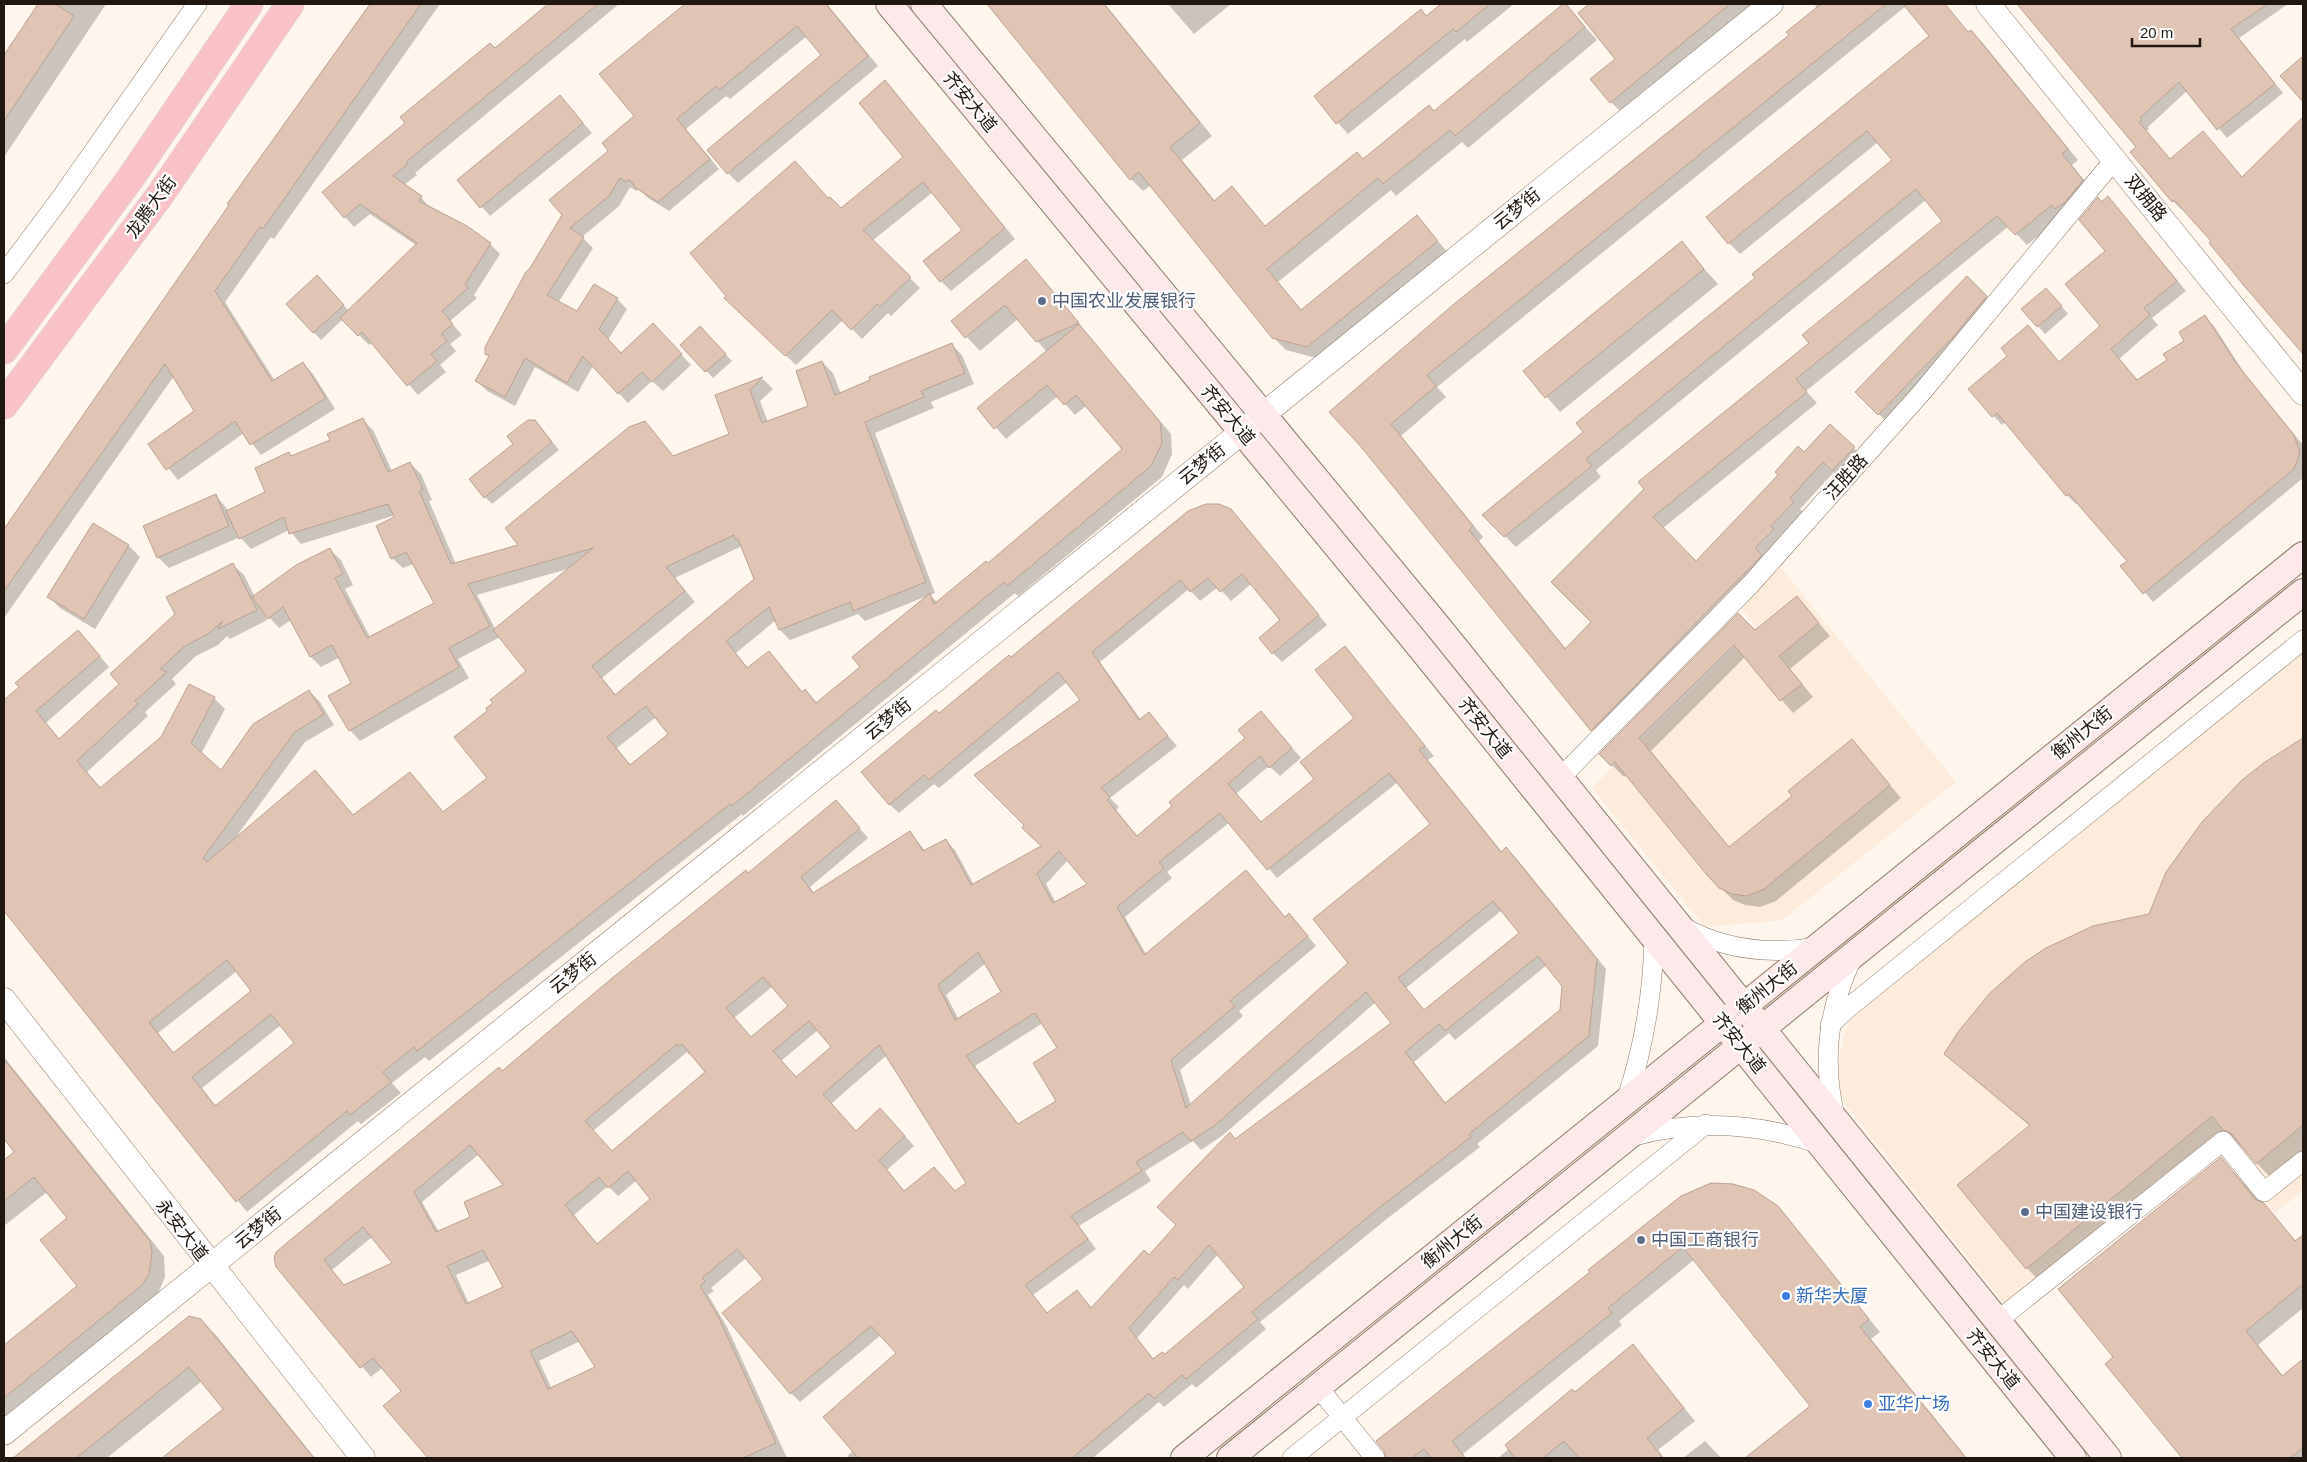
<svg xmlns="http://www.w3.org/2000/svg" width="2307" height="1462" font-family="Arial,'Noto Sans SC',sans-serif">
<rect width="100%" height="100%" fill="#fef5ec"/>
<g fill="#fdecdb">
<polygon points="1780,567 1956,782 1782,920 1705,927 1592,788 1756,627 1740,607"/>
<polygon points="2303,653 2303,1191 2275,1213 2223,1149 2016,1318 1841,1099 1838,1063 1846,1028 1853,1013"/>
</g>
<g fill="#0003" fill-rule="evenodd">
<polygon points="40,4 106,4 4,157 4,58"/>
<polygon points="372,4 440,4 274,239 271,237 225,302 275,381 303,363 313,374 335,409 261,455 244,433 178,480 149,444 195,411 174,376 4,618 4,531 231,206 229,204"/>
<polygon points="550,4 619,4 415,173 417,175 404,185 421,197 430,208 490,244 500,254 474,295 477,298 450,321 462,335 450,344 456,351 440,365 446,372 418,395 372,342 369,345 343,319 321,340 287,304 324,283 349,311 416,245 370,214 354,227 345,217 495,50"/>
<polygon points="687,4 827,4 878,66 738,183 728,173 823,55 807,36 730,99 726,96 686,129 719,169 669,211 648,198 639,189 636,191 630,187 619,206 582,237 593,248 558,303 578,313 617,299 627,309 608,340 621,354 663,335 691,365 663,391 652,381 628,403 593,366 578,392 535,367 515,406 487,391 477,381 490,357 524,278 524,273 527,273 610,151 636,116 601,75"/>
<polygon points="989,4 1105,4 1212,136 1182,160 1215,201 1232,188 1266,227 1434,112 1565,4 1597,40 1468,148 1462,142 1396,196 1391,190 1278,282 1302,311 1417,217 1449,254 1320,359 1286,350 1273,337 1151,185 1143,191 1131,179"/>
<polygon points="1168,4 1231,4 1194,34"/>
<polygon points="1443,4 1514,4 1467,42 1465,39 1348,134 1315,97"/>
<polygon points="1591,4 1754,4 1621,112 1611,102 1617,59 1580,13"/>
<path d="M1818 4H1945L1969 33 1971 31 1982 42 2078 160 2072 165 2093 191 2027 245 2009 226 1806 391 1817 403 1662 529 1696 563 1830 425 1865 459 1844 481 1834 472 1800 509 1804 513 1602 740 1363 448 1331 412 1791 36 1817 9 1815 6ZM1906 6 1931 36 1729 243 1740 254 1878 142 1894 160 1757 278 1585 432 1484 515 1516 547 1601 477 1596 470 1927 199 1944 221 1552 582 1593 622 1566 649 1479 541 1483 537 1401 436 1446 397 1437 387Z"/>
<polygon points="2018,4 2093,4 2102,15 2118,4 2188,4 2166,20 2178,36 2224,4 2288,4 2239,38 2283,93 2227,138 2188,90 2148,127 2149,129 2146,131 2171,160 2243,178 2303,119 2303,183 2238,246 2250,259 2303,213 2303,353 2247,288 2213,242 2183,208 2181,209 2173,201 2138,147"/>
<polygon points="885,82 1015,239 951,291 941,281 964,230 933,192 872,241 920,288 891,316 888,313 862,339 843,320 796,365 736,308 829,199 841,209 905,157"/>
<polygon points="560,96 592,133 490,216 459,180"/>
<polygon points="2102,203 2117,207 2186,291 2152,318 2158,325 2119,359 2138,381 2169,361 2205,317 2214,326 2245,374 2303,445 2303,478 2153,602 2122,566 2128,561 2078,502 2076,504 2067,495 2006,422 2002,425 1970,390 2060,363 2102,326 2107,252"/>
<polygon points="1681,243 1718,284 1560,412 1524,371"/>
<path d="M1026 261 1171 434 1172 454 1162 477 1018 596 1015 593 743 816 742 814 429 1061 425 1057 392 1083 401 1093 361 1124 358 1121 247 1212 4 909V701L21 687 88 642 109 667 46 723 60 740 121 684 233 565 244 575 255 597 330 550 341 560 353 585 345 589 370 637 435 603 414 564 403 568 392 558 399 514 301 544 289 530 251 549 240 537 169 568 158 557 216 496 229 511 267 493 289 453 293 457 331 441 362 419 373 430 392 471 410 463 421 474 432 500 429 501 456 564 521 545 645 423 674 457 730 434 717 396 763 379 773 389 760 401 768 422 810 406 822 362 833 373 841 394 952 345 962 355 974 384 931 402 934 408 875 433 935 593 930 595 937 602 988 564 1123 450 1087 405 1075 415 1058 396 1006 439 979 408 1047 352 1018 319 980 351 953 322ZM742 546 755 580 616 695 602 678 695 602 675 578ZM571 568 496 630 477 595ZM927 596 862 667 817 703 805 691 803 693 769 653 749 669 736 653 776 620 780 630 790 640 858 614 865 621ZM263 610 279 628 291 620 311 657 321 667 340 657 353 683 350 730 360 741 469 678 458 659 500 637 528 671 489 711 488 778 444 813 410 773 354 816 315 772 236 837 305 742 334 725 320 702 309 691 221 772 201 754 225 709 214 698 101 788 87 772 148 716 145 712 176 684 172 679 196 656 218 645 227 636 230 639 267 620ZM656 717 670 734 631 766 617 748ZM237 971 253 991 174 1053 158 1033ZM281 1025 295 1043 216 1106 202 1088Z"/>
<polygon points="1967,278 1996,306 1888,423 1856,392"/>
<polygon points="2053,296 2068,314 2045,334 2023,309"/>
<polygon points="707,335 732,361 713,378 682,345"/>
<polygon points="542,429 559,450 492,504 485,497 515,444"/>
<path d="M1240 520 1327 625 1282 662 1273 653 1282 620 1251 584 1231 601 1218 587 1200 601 1189 589 1100 662 1141 720 1149 714 1177 746 1110 798 1119 807 1116 810 1138 837 1246 738 1261 712 1301 758 1280 776 1269 766 1236 794 1262 823 1316 779 1356 718 1345 648 1434 756 1428 760 1502 852 1506 849 1516 858 1606 969 1598 1046 1477 1144 1480 1147 1388 1218 1260 1322 1266 1329 1196 1388 1192 1384 1164 1407 1159 1402 1093 1458H849L847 1456 853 1451 898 1353 881 1335 800 1402 791 1393 765 1279 746 1258 711 1288 714 1291 708 1295 727 1327 787 1458H429L385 1406 403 1391 383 1367 371 1377 277 1267 502 1072 749 874 845 811 868 838 810 887 814 893 910 832 926 852 946 841 955 850 974 885 1042 846 1082 700 1067 682 939 788 934 784 899 813 889 804 939 715 1011 658ZM1398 782 1432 824 1349 963 1191 1105 1180 1070 1243 1016 1239 1011 1316 946 1298 924 1286 918 1246 871 1146 954 1125 917 1172 878 1167 872 1230 822 1277 878ZM1068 860 1089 884 1056 903 1046 884ZM1502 910 1521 933 1425 1011 1406 988ZM986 963 1002 992 959 1020 946 995ZM1547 965 1564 985 1561 1010 1446 1104 1414 1062 1449 1033 1455 1040ZM773 986 790 1006 752 1038 734 1018ZM1376 1002 1393 1023 1235 1140 1178 1225 1150 1257 1092 1308 1077 1292 1048 1314 1033 1295 1096 1249 1079 1226 1151 1181 1145 1171 1193 1141 1201 1150 1223 1135ZM1043 1023 1058 1049V1101L1019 1125 975 1066ZM818 1030 832 1047 796 1078 781 1061ZM687 1052 689 1055 691 1053 707 1072 612 1152 593 1131ZM887 1055 967 1183 955 1192H905L887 1170 914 1146 890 1119 856 1132 831 1104ZM479 1154 505 1185 472 1218 439 1232 422 1202ZM637 1180 652 1199 598 1245 574 1215 608 1186 618 1196ZM372 1237 394 1263 345 1286 332 1270ZM1218 1254 1246 1287 1165 1356 1154 1360 1137 1338 1184 1285 1188 1289ZM491 1260 504 1287 469 1304 456 1275ZM580 1341 597 1368 552 1389 539 1361Z"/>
<polygon points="94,524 129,546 140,557 95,629 60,608 49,597"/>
<polygon points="1797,598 1830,636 1790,669 1813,697 1793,713 1745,657 1651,751 1730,848 1793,796 1852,740 1901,798 1776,901 1760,907 1745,905 1733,900 1720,887 1626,775 1624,777 1601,754 1738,615 1755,632"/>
<polygon points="2303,740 2303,1152 2271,1178 2226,1131 2041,1283 2027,1268 2031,1127 1946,1054 2150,915 2265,763"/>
<polygon points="4,1057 164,1256 165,1277 156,1299 4,1423 4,1347 79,1286 68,1218 47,1192 4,1226 4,1162 16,1152 4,1137"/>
<polygon points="2221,1158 2297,1242 2303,1236 2303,1308 2258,1345 2284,1377 2303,1361 2303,1458 2183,1458 2107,1364 2115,1357"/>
<polygon points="1777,1207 1880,1332 1871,1339 1967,1458 1776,1458 1812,1430 1812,1406 1695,1259 1619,1321 1622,1325 1463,1454 1466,1458 1386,1458 1592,1272"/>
<polygon points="190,1318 201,1320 215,1334 315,1458 256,1458 253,1454 248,1458 164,1458 225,1409 202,1381 107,1458 16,1458"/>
<polygon points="1633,1346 1695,1421 1658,1450 1664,1458 1498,1458"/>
<polygon points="1705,1441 1721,1458 1683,1458"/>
</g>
<g fill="#e0c5b4" stroke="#bba191" fill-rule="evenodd">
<polygon points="38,4 55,4 74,16 4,121 4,55"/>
<polygon points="370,4 421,4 263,229 260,227 215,291 272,381 303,362 326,398 250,445 235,421 166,470 148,444 194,411 165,364 4,591 4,529 229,205 227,204"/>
<polygon points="548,4 598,4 406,162 408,164 393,176 422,196 419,201 467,226 491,243 465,284 468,288 442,311 453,324 441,334 447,341 431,354 437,361 407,386 362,332 358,336 340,318 417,243 360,204 344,218 322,192 405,123 400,117 490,43 495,48"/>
<polygon points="685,4 826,4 868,56 727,174 707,150 821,55 797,26 719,90 716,86 677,119 710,159 658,202 636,188 629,179 626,182 620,178 609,196 570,228 584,237 547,295 577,311 594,284 618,298 599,329 621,353 653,323 682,354 652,382 642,372 618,394 583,356 567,383 525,358 505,397 475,381 489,356 485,354 485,347 526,272 530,268 562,215 549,200 608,151 602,143 634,116 599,74"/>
<polygon points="987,4 1104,4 1200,123 1170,147 1214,201 1232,186 1265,226 1357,152 1363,159 1429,105 1434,111 1563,4 1566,4 1585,27 1455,136 1450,130 1383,184 1378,178 1267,269 1301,310 1417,215 1438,241 1307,347 1272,338 1139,172 1130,180"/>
<polygon points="1441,4 1490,4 1456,32 1453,29 1336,124 1314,96 1421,9 1426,16"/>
<polygon points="1589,4 1730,4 1610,103 1590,79 1615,59 1578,13"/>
<polygon points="1821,4 1886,4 1427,375 1436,386 1391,424 1473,526 1469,530 1565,649 1591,622 1551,582 1644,489 1638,482 1809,343 1802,335 1942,221 1916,189 1586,459 1592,466 1504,537 1482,515 1583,432 1576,423 1755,278 1752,274 1892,160 1867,131 1728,244 1706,217 1929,36 1903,4 1945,4 1968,32 1971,30 2068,149 2062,154 2083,180 2065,202 2055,209 2052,205 2015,235 1997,216 1796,379 1807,392 1653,517 1696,561 1778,475 1775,472 1798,446 1804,452 1830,424 1855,447 1832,471 1823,462 1790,498 1794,502 1771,526 1774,529 1755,548 1762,555 1591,731 1362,448 1329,412 1454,304 1789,35 1786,32"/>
<polygon points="2017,4 2268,4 2231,29 2275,84 2217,130 2179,82 2140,118 2142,120 2139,122 2170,159 2203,131 2242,177 2303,117 2303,354 2246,288 2209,243 2211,241 2174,200 2172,202 2130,152 2136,147"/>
<polygon points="2303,56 2303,102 2280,76"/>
<polygon points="885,80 1005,228 940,282 923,261 962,230 923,182 863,230 911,277 880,307 877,304 851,330 832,310 785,356 724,298 726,296 690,253 795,161 828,198 830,197 841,208 903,157 859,103"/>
<polygon points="560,95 583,123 480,208 457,180"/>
<polygon points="2108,196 2177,281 2144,308 2150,315 2111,349 2137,380 2167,360 2163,354 2184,341 2179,332 2205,315 2236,363 2294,435 2300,453 2294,469 2143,594 2120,566 2127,561 2069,494 2066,496 1997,413 1992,417 1968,389 2007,356 2001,348 2028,325 2059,362 2100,326 2065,284 2105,251 2079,220 2098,197 2101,202"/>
<polygon points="1682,241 1704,269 1545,398 1523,371"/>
<polygon points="1026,259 1079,323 1036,342 1005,305 965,338 951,321"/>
<polygon points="317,275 344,305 313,333 286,304"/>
<polygon points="1967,276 1987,296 1953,337 1878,415 1855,392"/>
<polygon points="2046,288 2062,306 2037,327 2021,309"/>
<path d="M1079 324 1160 422 1162 443 1151 466 1007 586 1004 582 732 806 730 804 417 1051 414 1047 383 1072 391 1082 350 1115 347 1111 236 1202 4 911V700L19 687 15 683 78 630 100 656 36 711 59 739 119 684 110 674 175 614 166 597 233 563 257 610 218 629 223 621 208 634 185 646 160 669 167 672 135 701 138 704 77 761 100 788 161 737 189 684 215 697 191 743 221 770 253 724 309 690 324 714 295 732 203 858 207 862 315 770 353 815 410 772 443 812 487 778 454 737 487 711 486 708 493 703 490 700 526 671 493 630 593 548 468 584 490 626 449 648 459 667 349 731 328 696 351 683 332 645 310 657 283 607 268 619 252 597 296 565 330 548 343 574 335 578 367 638 434 603 406 552 391 559 376 526 394 517 388 504 289 534 284 517 239 539 226 511 265 492 255 468 289 452 291 456 330 440 327 434 363 418 388 472 410 462 423 489 419 491 451 564 518 545 505 528 629 427 645 421 673 456 729 434 715 395 763 377 750 390 762 423 808 406 796 371 822 361 835 395 870 380 869 377 952 343 965 373 921 391 924 397 865 422 926 582 853 611 850 602 779 630 769 607 726 641 747 668 769 651 802 692 805 689 816 703 860 667 852 657 930 593 934 604 986 561 988 563 1122 449 1076 395 1064 405 1047 385 994 429 977 408ZM734 535 735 539H738L754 579 615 695 592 666 685 591 666 567ZM646 706 668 734 630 765 607 737ZM227 960 251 991 173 1053 149 1022ZM271 1014 294 1043 215 1106 192 1077Z"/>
<polygon points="700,326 726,354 705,372 680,345"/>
<polygon points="528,420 535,420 552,442 484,498 469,479 513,444 507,436"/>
<polygon points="216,494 229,526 157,558 143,526"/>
<path d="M1206 504H1219L1231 509 1319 615 1272 654 1259 638 1280 620 1242 574 1220 592 1208 578 1190 592 1180 580 1092 652 1139 720 1149 712 1168 736 1101 788 1110 797 1107 800 1137 836 1172 806 1169 802 1245 738 1238 730 1261 711 1292 748 1269 768 1260 756 1228 784 1261 822 1314 779 1300 762 1354 718 1315 670 1345 646 1425 746 1419 750 1501 852 1506 847 1597 959 1589 1036 1469 1134 1471 1137 1379 1208 1252 1312 1258 1319 1186 1379 1182 1375 1154 1399 1149 1393 1072 1458H858L823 1417 896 1353 871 1326 790 1394 722 1313 763 1279 737 1249 702 1278 705 1281 700 1286 718 1316 776 1443 743 1458H428L383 1406 401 1391 373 1358 360 1368 276 1267 274 1258 276 1252 499 1067 502 1071 611 979 746 870 748 873 836 800 860 828 801 877 813 893 910 831 923 851 946 839 971 885 1041 846 1022 828 1024 825 974 775 1080 700 1058 672 929 780 924 775 889 805 861 772 936 710 939 713 1009 655 1011 657 1188 511ZM1389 773 1430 824 1313 919 1348 963 1186 1108 1171 1060 1235 1006 1230 1001 1308 936 1289 913 1285 917 1246 870 1144 955 1117 907 1164 868 1159 862 1220 813 1267 870ZM1059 851 1087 884 1053 903 1037 874ZM1493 901 1519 933 1424 1010 1398 978ZM978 952 1001 992 955 1020 938 985ZM1538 956 1562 986 1560 1010 1445 1103 1405 1052 1439 1024 1445 1031ZM763 977 788 1006 751 1037 726 1008ZM1366 992 1391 1023 1235 1139 1230 1132 1157 1207 1176 1225 1149 1255 1144 1250 1091 1308 1077 1290 1047 1313 1025 1285 1088 1239 1071 1216 1142 1171 1136 1162 1183 1132 1191 1141 1214 1126ZM1035 1013 1057 1048 1033 1063 1056 1101 1018 1124 966 1056ZM809 1021 831 1047 796 1077 773 1051ZM677 1044 679 1047 682 1044 705 1072 612 1151 585 1121ZM879 1045 966 1183 955 1191 934 1167 904 1191 879 1160 905 1136 880 1108 856 1131 823 1094ZM470 1145 503 1185 464 1202 470 1217 436 1232 414 1192ZM628 1171 650 1199 597 1244 565 1205 599 1177 608 1188ZM363 1227 392 1263 344 1285 324 1260ZM1209 1245 1244 1287 1165 1354 1162 1352 1153 1359 1129 1328 1174 1277 1178 1280ZM483 1250 503 1287 466 1304 447 1266ZM572 1331 595 1367 548 1389 530 1351Z"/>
<polygon points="93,523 129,545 84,619 47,597"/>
<polygon points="1797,596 1819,623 1779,656 1802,684 1780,701 1734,645 1639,738 1729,847 1792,796 1788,791 1852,739 1890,785 1764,889 1747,896 1732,894 1719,888 1707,875 1615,762 1611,766 1599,754 1738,613 1755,630"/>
<polygon points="2303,738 2303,1125 2256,1164 2232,1134 2223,1130 2212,1116 2026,1269 1957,1185 2030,1125 1944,1054 1958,1032 1990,993 2026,961 2046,948 2093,926 2149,914 2166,872 2202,822 2242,780 2265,762"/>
<polygon points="4,1059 150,1241 152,1252 149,1275 142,1285 4,1398 4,1345 77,1286 40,1240 67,1218 34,1177 4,1201 4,1160 14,1152 4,1139"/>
<polygon points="2221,1157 2255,1199 2264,1203 2295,1241 2303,1235 2303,1284 2246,1331 2282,1376 2303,1359 2303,1448 2290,1458 2182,1458 2105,1364 2113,1357 2058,1289"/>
<polygon points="1711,1183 1733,1184 1754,1190 1778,1206 1869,1319 1860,1327 1966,1458 1745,1458 1810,1406 1683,1247 1608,1308 1612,1313 1452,1441 1465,1458 1431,1458 1424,1449 1412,1458 1386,1458 1384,1451 1376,1441 1590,1272 1588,1270 1681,1196"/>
<polygon points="189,1316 201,1319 314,1458 162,1458 223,1409 189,1367 76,1458 13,1458"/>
<polygon points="1633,1344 1684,1408 1647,1438 1663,1458 1579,1458 1564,1441 1543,1458 1515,1458 1505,1445 1572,1389 1575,1392"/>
</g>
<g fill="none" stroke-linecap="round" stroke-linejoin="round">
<g stroke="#8f7b67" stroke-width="20">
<g id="minor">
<polyline points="4,274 60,199 197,4"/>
<polyline points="1560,778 1750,585 1923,391 2115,159"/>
<path d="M1683 927C1725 950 1769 955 1816 947"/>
<polyline points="1830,1025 1848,1008 2303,640"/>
<path d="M1626 1101C1644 1047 1653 995 1654 937"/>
<path d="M1835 1116C1822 1062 1828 1009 1852 959"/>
<path d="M1634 1136C1697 1119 1758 1123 1820 1144"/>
<polyline points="1997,1321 2223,1141 2264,1192 2303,1161"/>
<polyline points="1318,1387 1375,1458"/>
<polyline points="1292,1458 1706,1124"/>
</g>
</g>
<g stroke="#8f7b67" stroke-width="25">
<g id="tertiary">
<polyline points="1988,4 2303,393"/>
<polyline points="4,1000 363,1458"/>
<polyline points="4,1433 1771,4"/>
</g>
</g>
<g stroke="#8f7b67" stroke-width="28">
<g id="secondary">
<polyline points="889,4 1419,646 2073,1458"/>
<polyline points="924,4 1440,629 2108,1458"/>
<polyline points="1184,1458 2303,555"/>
<polyline points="1230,1458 2303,592"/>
</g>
</g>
<g stroke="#d7d5d4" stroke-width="29">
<g id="trunk">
<polyline points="4,350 132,176 249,4"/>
<polyline points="4,405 160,195 290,4"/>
</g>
</g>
<use href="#minor" stroke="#fff" stroke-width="19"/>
<use href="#tertiary" stroke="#fff" stroke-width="24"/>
<use href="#secondary" stroke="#fde8ea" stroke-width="26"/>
<use href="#trunk" stroke="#f8c2c7" stroke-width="28"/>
</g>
<g fill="#5c6f8a" stroke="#fff" stroke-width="2">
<circle cx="1042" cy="301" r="5"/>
<circle cx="2025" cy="1212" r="5"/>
<circle cx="1641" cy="1240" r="5"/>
</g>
<g fill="#3f7fe0" stroke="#fff" stroke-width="2">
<circle cx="1786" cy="1296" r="5"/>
<circle cx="1868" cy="1404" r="5"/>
</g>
<g text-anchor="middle" stroke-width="4.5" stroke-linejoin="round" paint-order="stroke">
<g font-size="18" fill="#201810" stroke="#fff">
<text transform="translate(970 102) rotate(50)" y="6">齐安大道</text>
<text transform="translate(2146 198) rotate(51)" y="6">双拥路</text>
<text transform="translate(151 207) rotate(-54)" y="6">龙腾大街</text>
<text transform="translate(1517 209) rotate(-39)" y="6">云梦街</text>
<text transform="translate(1228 415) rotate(50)" y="6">齐安大道</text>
<text transform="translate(1202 464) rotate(-39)" y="6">云梦街</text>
<text transform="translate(1846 477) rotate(-48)" y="6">汪胜路</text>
<text transform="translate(888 719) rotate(-39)" y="6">云梦街</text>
<text transform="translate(1485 728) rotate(51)" y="6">齐安大道</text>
<text transform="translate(2082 733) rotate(-39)" y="6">衡州大街</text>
<text transform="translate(573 973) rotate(-39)" y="6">云梦街</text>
<text transform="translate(1767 988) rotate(-39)" y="6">衡州大街</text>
<text transform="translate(1739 1043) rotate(51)" y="6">齐安大道</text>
<text transform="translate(258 1228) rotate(-39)" y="6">云梦街</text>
<text transform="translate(182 1230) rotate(52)" y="6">永安大道</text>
<text transform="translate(1452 1242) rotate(-39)" y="6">衡州大街</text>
<text transform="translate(1993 1359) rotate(51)" y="6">齐安大道</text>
</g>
<g font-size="18" fill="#4e5e75" stroke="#fff" text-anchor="start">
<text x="1052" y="307">中国农业发展银行</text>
<text x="2035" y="1218">中国建设银行</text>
<text x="1651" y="1246">中国工商银行</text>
</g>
<g font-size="18" fill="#366cbe" stroke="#fff" text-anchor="start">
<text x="1796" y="1302">新华大厦</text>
<text x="1878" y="1410">亚华广场</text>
</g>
</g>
<rect width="2307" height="1462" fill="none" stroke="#201810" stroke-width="10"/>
<path d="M2132 38v8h68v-8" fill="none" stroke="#201810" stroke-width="2.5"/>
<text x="2140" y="38" font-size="15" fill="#201810" stroke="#ffffff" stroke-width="4" paint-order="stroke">20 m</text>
</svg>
